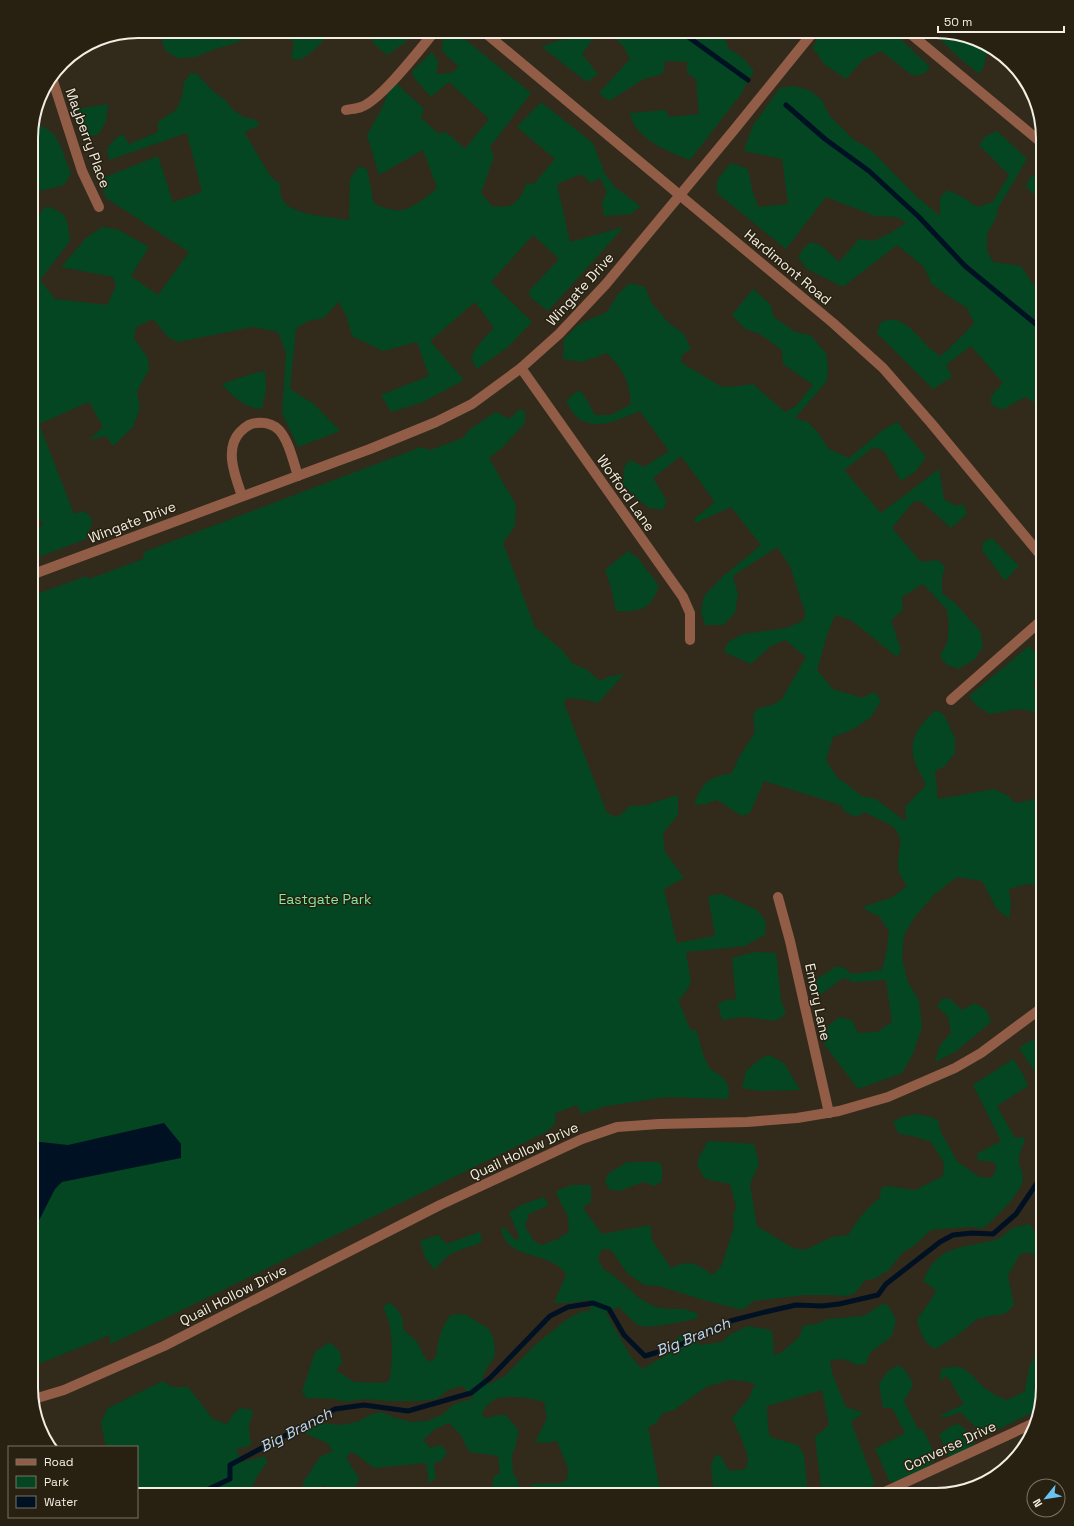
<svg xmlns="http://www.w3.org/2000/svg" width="1074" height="1526" font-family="'Space Grotesk',sans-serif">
<rect width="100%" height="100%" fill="#322b1b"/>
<g fill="#044621">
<polygon points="159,31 257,31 236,43 209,51 196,57 177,58 165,50"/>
<polygon points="287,31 333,31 333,32 309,54 300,60 291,58 294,45"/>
<polygon points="368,31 416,31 403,44 387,55 374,44"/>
<polygon points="581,31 599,31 582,54 598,74 587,82 542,47 557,41 569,39"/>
<path d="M608 31H723L728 48 743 58 754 71 741 94 690 160C668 152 634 138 630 113L666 110 669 117 699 114 696 79 687 73V62L665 61 663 74 644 79 609 101 599 93 630 59 624 47Z"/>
<polygon points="820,31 892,31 930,67 925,73 913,76 881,51 863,60 846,79 824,64 813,48"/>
<polygon points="943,31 988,45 984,66 979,74 956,55 940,39 939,32"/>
<path d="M461 36 531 93 490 147 494 157 481 193 493 207C498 206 504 207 509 206 517 204 526 190 526 183L534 184 555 159 517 127 541 102 593 143 605 174 615 187 640 206 632 214 604 216 602 203 607 192 600 178 591 183 581 174 557 184 570 242 624 227 548 311 530 297 529 291 559 259 533 235 491 282 532 322 508 347 477 369 471 358C476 346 485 337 494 328L475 302 430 341 464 380 423 402 391 412 381 395 429 376 417 342 383 351 352 336 346 315 338 302 324 318 309 321 296 328 290 389 314 404 340 431 298 447 282 413 286 353 278 332 253 327 178 342 169 338 153 319 136 327 134 338 148 358 149 370 137 391 140 408 133 427 113 446 106 436 89 440 103 427 89 402 39 424 74 514 83 511 91 517 92 523 86 539 31 560V529L43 526 31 498V249L33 248 36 219 45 207H51L64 215 68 225 70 241 40 280 55 299 107 305 116 286 113 277 61 267 86 238 102 227 117 229 149 247 131 276 158 295 189 252 106 198 101 185 103 178 158 156 173 202 202 192 187 133 109 160 107 149 116 138 123 134 129 144 158 132V122L177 109 182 96 184 82 191 73 197 74 213 91 225 100 233 110 244 117 256 120 260 125 244 132 271 177 280 184C280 189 280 195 282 199 291 216 332 217 349 220L350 179 359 166 367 169 374 204C382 207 392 211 402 210 411 209 430 195 437 188L423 150 379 175 367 135 381 110 388 93 397 84 424 109 421 118 439 134 446 132 465 149 489 119 449 82 431 97 414 78 412 71 432 52 438 62 436 74 451 73 459 67 442 51 443 39Z"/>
<path d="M793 86 809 90 822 100 829 115 854 140 870 149 916 196 940 216V197L948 190 964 198 977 207 993 202 1009 175 979 145 986 136 997 131 1027 159 998 208 996 218 987 234V251L993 262 1021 266 1032 283 1043 292V407L1025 397 1002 410 991 404V396L1003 383 971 346 946 365 952 377 933 389 877 333 880 323C883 322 886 320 889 320 910 317 924 349 941 356L966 332 974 323 967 308 948 296 931 283 924 267 897 245 843 287 807 269 798 257 804 248 811 242 822 246 839 262 859 239 873 241 887 235 906 223 897 217 875 216 826 197 786 249 717 193V180L731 163 748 169 752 189 758 207 788 204 782 159 744 151 752 127 780 88Z"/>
<polygon points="108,104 106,121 99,134 86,138 78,125 76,109"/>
<polygon points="42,126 54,134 61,147 71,174 64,185 45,190 31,191 31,131 32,128"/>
<polygon points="1042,173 1043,173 1043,202 1026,187 1030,177"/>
<path d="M630 283 645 287 652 304 670 324 684 334 691 349 681 356 682 363 722 387 739 386 753 384 785 412 796 406 813 385 783 364 782 350 760 334 745 329 732 315 753 289 770 304 774 317 795 332 810 335 826 353 828 366 827 381 795 418 808 422 818 433 829 449 849 458 883 430 897 422 926 457 916 471 901 481 884 451 874 447 844 470 881 513 939 469 944 499 956 506 963 504 967 514 951 528 921 501 913 502 892 528 921 562 938 560 945 567 942 578V593L956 604 980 631 983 647 974 660 958 669 946 664 940 656 947 643 949 624 947 610 923 584 902 597 903 610 891 620 901 650 897 657 851 620 835 615 828 632 817 670 833 689 862 698 875 692 881 701 871 717 854 729 833 737 826 760 837 777 862 796 876 799 906 822 905 807 926 785C922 776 915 765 913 755 910 735 923 722 936 710L944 715 955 738V753L945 766 935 771 938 799 994 789 1008 796 1016 803 1032 800 1043 790V883L1038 885 1027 884 1009 889 1011 906 1009 919 996 908 982 881 957 877 934 895 914 918 904 935 902 958 908 982 919 1001 922 1027 913 1054 902 1073 858 1089 824 1044 828 1026 839 1017 852 1020 858 1033 877 1032 892 1022 886 980 854 982 843 978 820 995 812 991 817 979 835 967H843L852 974 882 970 887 950 889 931 879 916 871 913 863 907 893 897 907 886C903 880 898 873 898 866 897 852 906 839 893 827 885 821 873 817 864 812L857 817 845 812 841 805 764 781 750 813 742 816 717 800 706 804 694 805C703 781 708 778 732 773L739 757 755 732 753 717 756 709 772 705 782 699 806 657 785 640 771 646 751 664 724 652 728 642 743 634 787 628 804 620 805 612 790 566 777 547 733 576 738 595 735 613 723 625H705L701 612 704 596 720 579 761 545 731 507 695 523 694 519 715 502 681 456 653 478 667 501 663 510 649 508 634 496 623 484 624 467 630 460 644 467 669 451 640 411C621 418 597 433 577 417 573 414 569 406 566 401L578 390 584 395 595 415H611L631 404C629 379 623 370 607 353L582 362 563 359 564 339 579 324 607 312 618 294Z"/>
<path d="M265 371 266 390 262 409C245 409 233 396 222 384L251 374Z"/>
<path d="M520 409 525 412V423L504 446 489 458 516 505 515 526 503 543 535 627 562 650 573 664 586 669 600 681 608 677 624 674 598 703 587 700 567 698 564 703 607 813 618 817 630 806 646 805 678 795V815L663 833 665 852 684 878 664 889 677 943 715 936 708 896 721 894 757 910 766 922 765 935 745 946 686 952 691 983 682 997 678 999 690 1029 696 1030C700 1041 702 1053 707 1063 712 1076 734 1075 728 1099L667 1097 606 1106 581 1114 577 1105 556 1113 555 1124 546 1132 141 1330 110 1344V1335L31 1367V596L87 576 89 579 143 559 144 552 421 447 430 450 463 438 469 430 496 412 509 419Z"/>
<polygon points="992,538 1019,566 1005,581 982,550 983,542"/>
<path d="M628 551 638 558 659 586C650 610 641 612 616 611L611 587 605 570Z"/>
<path d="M1029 646C1044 660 1040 667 1033 685L1039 696 1043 701V721L1036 712 1018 709 990 714 977 706 969 696Z"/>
<polygon points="755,952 776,953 781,1000 786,1013 776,1021 744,1017 722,1020 718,1004 726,1000 736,999 732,958"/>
<polygon points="943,998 950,999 962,1010 975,1003 987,1011 991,1022 955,1052 935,1062 940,1045 951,1033 948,1017 937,1006"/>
<polygon points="1033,1039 1043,1056 1043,1084 1019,1048"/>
<polygon points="769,1055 784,1063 800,1090 759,1091 742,1088 746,1071 760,1059"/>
<path d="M1013 1059 1023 1074 1028 1086 997 1106 1015 1138 1025 1137C1024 1145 1020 1151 1019 1158 1018 1165 1024 1172 1023 1180 1021 1193 994 1220 983 1228L970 1227 931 1230 915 1245 902 1253 889 1270 874 1279 865 1280 855 1293 847 1296 830 1295H805L754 1301 742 1310 700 1299 659 1286 644 1285 628 1274 611 1250 602 1249 598 1259 603 1269 613 1275 639 1298 655 1307 669 1309H684L697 1313 698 1318C688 1321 647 1329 640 1326 635 1324 623 1311 619 1307L606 1313 631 1357 642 1369 670 1353 674 1340 684 1333 690 1331 699 1345 722 1342 729 1335 748 1326 771 1330C775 1341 772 1346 774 1355L782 1352 800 1336 803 1326 816 1324 828 1319 864 1316 880 1305 886 1303 892 1312 896 1321 892 1336 870 1353 866 1364 856 1365C847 1359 841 1358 830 1361L832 1373 846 1407 863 1413 851 1422 875 1484 857 1495H822L815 1437 829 1425 822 1390 767 1406 768 1428 770 1437 798 1445 804 1455 808 1495H714L711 1466 715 1456 720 1455 729 1471 746 1469 748 1457 742 1440 732 1418 749 1398 755 1384 745 1381 729 1380 706 1387 674 1410 663 1413 656 1423 648 1427 661 1495H532L531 1484 560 1483 567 1480 568 1469 557 1441 546 1443 535 1442 547 1418 544 1402C532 1398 508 1395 496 1399 489 1402 484 1408 482 1415L487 1418 499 1415H506L519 1431 515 1448 512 1455 513 1473 518 1481 520 1495H492V1484L495 1475 500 1474 498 1456 469 1452 461 1435 449 1423 435 1429 423 1440 430 1448 441 1445 447 1453 441 1461 434 1463 436 1478 429 1483 426 1463 375 1468C366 1464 361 1455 351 1452L346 1458 359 1478 355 1488 332 1492 325 1485 308 1495H305C300 1477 305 1482 312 1469 319 1457 320 1456 333 1451L327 1443 302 1432 320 1423 342 1425 357 1422 372 1414 381 1412 395 1418 411 1422 427 1421 442 1415 454 1404 474 1398 462 1386 448 1390 437 1399 419 1401H389L363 1399 346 1402 333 1399 314 1398 307 1399 302 1392 315 1352 330 1342 340 1352 342 1363 336 1370 354 1382 385 1383 390 1379C393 1354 394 1329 383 1307L389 1302C398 1309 404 1316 403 1329L417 1342 424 1356 429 1362 436 1357C438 1342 440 1327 451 1315L464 1314 488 1328 494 1339 495 1356 485 1371 482 1380 489 1384 505 1376 534 1346 566 1320 581 1312 591 1310 589 1300 569 1303H554L566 1275C552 1249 504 1263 501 1226L507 1230 516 1241 519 1236 509 1213 521 1205 544 1197 549 1205 529 1214 525 1226 533 1240 541 1245 556 1240 569 1232 568 1216 559 1200 556 1191 572 1185H591V1202L583 1208 602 1234 650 1225 652 1240 671 1268C692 1259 695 1264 713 1275L722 1265 734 1227 733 1216 736 1206 730 1184 705 1179 697 1165 699 1157 708 1141 754 1144 759 1163 750 1185 757 1226 793 1248 805 1250 832 1237 848 1235C857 1221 866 1208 880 1198L881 1188 888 1186 915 1190 943 1176 944 1163 931 1142 913 1136 899 1134 893 1122C909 1112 921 1113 938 1120L941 1132 957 1161 979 1177 992 1178 997 1167 993 1162 977 1160 978 1153 1001 1141 973 1085Z"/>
<polygon points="627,1162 659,1162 662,1166 662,1181 655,1186 643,1182 619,1191 609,1189 605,1182 608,1174"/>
<path d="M1030 1224 1042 1244V1252L1034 1255 1027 1252 1019 1255 1008 1276 1014 1305 1005 1314 989 1316 977 1319 958 1335 935 1349C924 1344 920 1331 917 1320 923 1310 932 1300 936 1290L923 1281C939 1242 963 1250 997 1239 1004 1237 1008 1229 1015 1227 1020 1226 1025 1226 1030 1224Z"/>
<path d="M480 1232 482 1242C475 1246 470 1246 462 1249 450 1253 442 1260 435 1270L425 1258 420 1241 438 1235 446 1244Z"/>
<path d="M1036 1353H1043V1388L1037 1410 989 1434H983L960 1412 948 1417 939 1416 964 1404 947 1376 940 1381 941 1369C967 1361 970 1376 986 1389 992 1394 1000 1397 1006 1400L1014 1397 1025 1391 1029 1368Z"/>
<polygon points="899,1365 908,1374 913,1385 904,1401 918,1429 923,1429 937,1459 930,1465 896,1482 890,1482 875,1449 905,1433 892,1408 883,1408 879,1384 888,1371"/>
<path d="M163 1381 172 1387H188L213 1419 227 1424 232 1416 240 1408 253 1410C253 1416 250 1420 249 1426 248 1433 252 1439 250 1446L236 1449 242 1462 265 1456 267 1463 258 1475 248 1495H137V1447H106L101 1422 108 1408Z"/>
<polygon points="959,1424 971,1434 975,1444 950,1459 939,1435 951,1426"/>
</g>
<polygon fill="#001123" points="164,1123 181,1144 181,1158 62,1182 55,1189 31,1236 31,1141 68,1145"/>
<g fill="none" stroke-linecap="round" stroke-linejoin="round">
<g stroke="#001123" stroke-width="5">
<polyline points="680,31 748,80"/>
<polyline points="786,105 825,139 869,171 919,217 965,266 1043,330"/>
<polyline points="196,1495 230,1479 230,1465 335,1409 364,1405 408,1411 471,1393 490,1378 550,1316 568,1307 593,1303 609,1309 624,1335 645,1356 678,1346 730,1321 765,1312 796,1305 822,1306 839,1304 878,1295 886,1284 940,1242 953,1235 972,1233 993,1234 1016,1214 1037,1183 1043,1180"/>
</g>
<g stroke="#925d47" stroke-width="10">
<polyline points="907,31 1043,144"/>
<polyline points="52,78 82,171 99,207"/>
<path d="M346 110C350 109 356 109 361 107 381 100 420 49 435 31"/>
<polyline points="521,368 683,597 690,613 690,640"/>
<path d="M242 496C235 476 224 449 240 432 244 428 251 423 256 423 265 422 273 424 279 430 289 441 293 461 298 476"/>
<polyline points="31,575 370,449 436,422 472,404 521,368 559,334 606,284 734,130 814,31"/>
<polyline points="951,700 1043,619"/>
<polyline points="778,897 790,941 829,1113"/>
<polyline points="878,1495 1034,1423"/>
</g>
<g stroke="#925d47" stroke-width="10">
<polyline points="483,31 833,323 883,368 931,423 1043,558"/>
<polyline points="34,1399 64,1390 164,1346 440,1205 582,1139 617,1127 659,1124 747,1122 797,1118 839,1111 888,1097 955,1068 981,1053 1043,1007"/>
</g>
</g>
<g text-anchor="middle" stroke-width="3" stroke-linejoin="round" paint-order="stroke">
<g font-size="14" fill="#f2eee3" stroke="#282111">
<text transform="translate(88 138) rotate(70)" y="5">Mayberry Place</text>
<text transform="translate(788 267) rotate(40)" y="5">Hardimont Road</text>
<text transform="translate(580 289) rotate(-48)" y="5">Wingate Drive</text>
<text transform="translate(626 493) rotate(55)" y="5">Wofford Lane</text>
<text transform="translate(132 522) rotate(-21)" y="5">Wingate Drive</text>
<text transform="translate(818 1002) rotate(78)" y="5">Emory Lane</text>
<text transform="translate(524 1151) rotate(-25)" y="5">Quail Hollow Drive</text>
<text transform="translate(233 1295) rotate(-27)" y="5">Quail Hollow Drive</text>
<text transform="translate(950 1446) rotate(-25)" y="5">Converse Drive</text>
</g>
<g font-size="14" fill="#7fe99e" stroke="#282111">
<text x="325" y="904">Eastgate Park</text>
</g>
<g font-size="15" font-style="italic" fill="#b9dafb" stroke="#282111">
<text transform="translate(693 1337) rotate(-22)" y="5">Big Branch</text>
<text transform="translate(296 1430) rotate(-27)" y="5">Big Branch</text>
</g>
</g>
<path d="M0 0H1074V1526H0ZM138 38H936A100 100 0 0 1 1036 138V1388A100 100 0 0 1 936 1488H138A100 100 0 0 1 38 1388V138A100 100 0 0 1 138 38Z" fill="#282111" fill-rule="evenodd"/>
<path fill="none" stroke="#f2eee3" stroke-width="2" d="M138 38H936A100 100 0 0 1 1036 138V1388A100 100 0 0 1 936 1488H138A100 100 0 0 1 38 1388V138A100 100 0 0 1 138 38Z"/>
<rect x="8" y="1446" width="130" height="72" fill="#282111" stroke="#797365"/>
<rect x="16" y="1459" width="20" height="6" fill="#925d47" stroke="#797365"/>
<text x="44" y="1466" font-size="12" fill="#f2eee3">Road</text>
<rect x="16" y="1476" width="20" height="12" fill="#044621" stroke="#797365"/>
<text x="44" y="1486" font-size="12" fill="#f2eee3">Park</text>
<rect x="16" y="1496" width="20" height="12" fill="#001123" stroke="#797365"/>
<text x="44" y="1506" font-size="12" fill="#f2eee3">Water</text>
<g transform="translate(1046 1498) rotate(240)"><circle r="19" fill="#282111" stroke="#797365"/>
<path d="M0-3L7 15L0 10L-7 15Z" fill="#69c4f1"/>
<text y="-6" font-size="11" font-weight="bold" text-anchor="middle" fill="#f2eee3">N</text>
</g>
<path d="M938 26v6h126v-6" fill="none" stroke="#f2eee3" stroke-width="2"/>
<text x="944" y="26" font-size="12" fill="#f2eee3" stroke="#282111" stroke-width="3" paint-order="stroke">50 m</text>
</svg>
